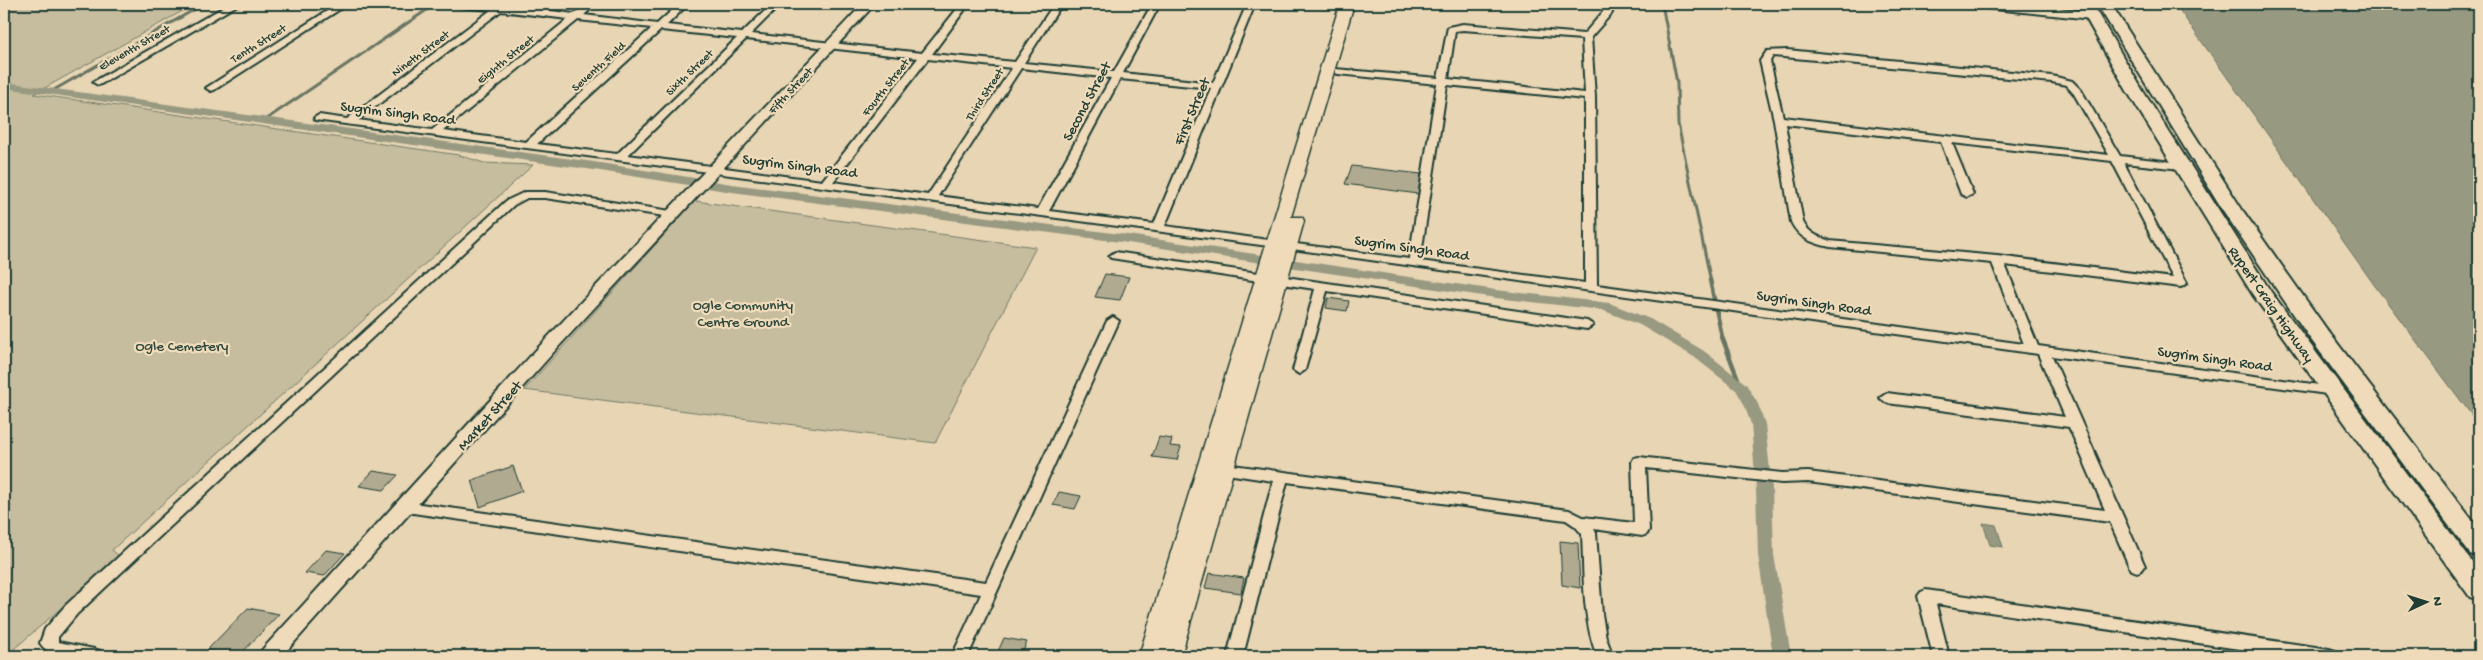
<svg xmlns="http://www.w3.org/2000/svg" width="2483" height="660" font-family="'Gochi Hand',sans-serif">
<rect width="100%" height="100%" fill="#e7d5b4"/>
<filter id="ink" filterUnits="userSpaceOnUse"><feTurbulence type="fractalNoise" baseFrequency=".02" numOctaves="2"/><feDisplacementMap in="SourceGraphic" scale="10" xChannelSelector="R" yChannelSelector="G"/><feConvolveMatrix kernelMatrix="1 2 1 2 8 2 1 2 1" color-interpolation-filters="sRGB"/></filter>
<g filter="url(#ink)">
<g fill="#c6bc9e" stroke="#727c69">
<polygon points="4,4 195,4 34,94 459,155 484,163 533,165 112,550 120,557 7,655 4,655"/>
<polygon points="695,201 1036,247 935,443 524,390"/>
</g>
<g fill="#989981" stroke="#687462">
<polygon points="2175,4 2479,4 2479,425 2375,286"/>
<polygon points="1983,523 1996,525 2003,547 1990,545"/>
</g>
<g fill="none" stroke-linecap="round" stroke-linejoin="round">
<g stroke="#687462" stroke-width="3">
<polyline points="1662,4 1677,83 1678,124 1711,282"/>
<polyline points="52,91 204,4"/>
<polyline points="265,120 434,5"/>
</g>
<polyline stroke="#687462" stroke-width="4.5" points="1710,280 1722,337 1741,387"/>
<polygon fill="#989981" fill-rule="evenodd" points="4,82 594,162 732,184 1128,235 1496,290 1609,303 1650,319 1704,351 1746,384 1758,404 1765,424 1772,489 1774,555 1791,656 1773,656 1758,555 1756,489 1751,424 1744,404 1736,390 1694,357 1640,325 1602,310 1496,298 1128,243 732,192 594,170 4,88"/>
</g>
<g fill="#afaa90" stroke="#1f3d34">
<polygon points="1352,166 1421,174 1418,194 1345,184"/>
<polygon points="1105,274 1129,277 1120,300 1095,297"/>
<polygon points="1328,298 1349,301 1347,311 1326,308"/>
<polygon points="1159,437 1172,439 1170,446 1181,447 1177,460 1152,457"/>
<polygon points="513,466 522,491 480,507 472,480"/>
<polygon points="373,471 398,475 384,490 359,486"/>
<polygon points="1059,492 1081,496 1075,509 1053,505"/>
<polygon points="1560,541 1578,543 1580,588 1562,585"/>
<polygon points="326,550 345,553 324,576 305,573"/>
<polygon points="1209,573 1244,578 1241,593 1205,588"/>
<polygon points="248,608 279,614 239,656 207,650"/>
<polygon points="1004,638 1027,642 1021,656 996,656"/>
</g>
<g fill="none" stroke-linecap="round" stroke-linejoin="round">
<g stroke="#1f3d34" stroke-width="4">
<g id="minor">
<polygon points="229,4 239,4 101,84 98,85 93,82"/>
<polygon points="338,4 348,4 214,90 211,91 206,88"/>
<path d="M456 4H501L574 14 587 4H596L584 15 657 24 679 4H688L667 25 742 33 772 4H781L751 34 922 53 961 4H969L932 54 1015 62 1054 4H1062L1024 63 1114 72 1152 4H1160L1123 73 1213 83 1247 4H1255L1165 226 1276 241 1282 244 1276 247 315 120 314 118 319 115 347 119 491 10 460 7ZM501 11 568 19 432 130 358 120ZM578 20 652 28 526 142 443 131ZM661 30 737 38 617 154 537 144ZM746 39 918 58 822 181 628 155ZM928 59 1012 68 928 195 833 182ZM1021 68 1111 78 1038 209 938 196ZM1120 79 1211 88 1154 224 1049 211Z"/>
<path d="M1605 4H1613L1612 13 1591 37 1595 97 1597 285 2024 344 1992 263 1830 247C1813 243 1799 239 1791 222L1774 120 1760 61 1767 51 1787 50 2052 76 2072 81 2081 90 2120 156 2181 163 2186 166 2181 169 2124 163 2187 283 2181 287 2005 265 2038 346 2334 387 2341 391 2334 395 2052 356 2145 566 2142 570 2137 572 2132 570 2129 566 2110 522 1808 482 1782 483 1646 468 1649 530 1647 534 1642 536 1594 529 1596 533 1602 614 1606 638 1613 656H1597C1582 618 1584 575 1582 534L1575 526 1566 520 1287 482 1243 656H1227L1273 481 1220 473 1218 469 1220 465 1225 464 1569 510 1583 517 1634 523 1632 462 1634 458 1639 457 1782 473 1808 472 2105 510 2069 427 1887 403 1880 398 1887 393 2065 417 2038 354 1285 248 1283 246 1289 243 1409 259 1437 84 1338 74 1335 73V69L1438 78 1448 27 1463 24 1584 34 1603 12ZM1463 30 1582 39 1585 93 1448 79 1455 31ZM1773 56 2052 82 2066 85 2074 94 2109 155 1783 117 1770 61ZM1447 85 1585 99V283L1420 261ZM1785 124 1941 142 1961 194 1967 197 1973 194 1952 143 2112 161 2173 278 1997 256 1830 241C1819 237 1808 233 1803 222Z"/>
<path d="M525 192H545L671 211 677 214 671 217 545 198H527L514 205 77 614 58 637V642L94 649 100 651 102 656C83 656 50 660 40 643L45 629 65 606 506 201Z"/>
<polygon points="1115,252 1265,274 1271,278 1265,282 1111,258 1109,256"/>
<polygon points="1279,276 1587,321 1593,325 1587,329 1327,291 1305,370 1299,374 1293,370 1315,289 1275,283 1273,280 1275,277"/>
<polygon points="1113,317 1119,321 968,656 952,656 981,594 406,512 401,511 399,507 401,503 406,502 986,582 1107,321"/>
<polygon points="1926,590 2329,649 2335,651 2337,656 2286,656 1936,604 1949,656 1933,656 1918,596 1921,592"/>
</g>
</g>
<g stroke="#1f3d34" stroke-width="4">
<g id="tertiary">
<polygon points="863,4 875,4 560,345 282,656 259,656 262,650 548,337"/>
<polygon points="1969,4 2009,4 2092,11 2098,15 2092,19 1975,7"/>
</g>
</g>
<g stroke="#1f3d34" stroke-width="3">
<polygon id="secondary" points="1340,4 1354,4 1291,217 1302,217 1304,221 1181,656 1139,656"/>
</g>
<g stroke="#1f3d34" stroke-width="4">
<g id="primary">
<polygon points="2078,4 2092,4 2143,91 2271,292 2479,571 2479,600 2470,597 2253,295 2127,91"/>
<polygon points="2097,4 2111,4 2243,211 2325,327 2479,529 2479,557 2470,554 2309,337 2224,212"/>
</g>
</g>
<use href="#minor" fill="#efdbb9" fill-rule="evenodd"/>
<use href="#tertiary" fill="#efdbb9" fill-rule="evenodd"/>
<use href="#secondary" fill="#efdbb9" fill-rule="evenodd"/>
<use href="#primary" fill="#efdbb9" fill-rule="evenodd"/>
</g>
</g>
<g text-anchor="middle" stroke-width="4.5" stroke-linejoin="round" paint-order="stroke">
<g font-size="12" fill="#1f3d34" stroke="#efdbb9">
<text transform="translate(258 43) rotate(-32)" y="4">Tenth Street</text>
<text transform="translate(134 47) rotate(-30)" y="4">Eleventh Street</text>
<text transform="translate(420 53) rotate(-37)" y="4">Nineth Street</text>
<text transform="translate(505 59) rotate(-39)" y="4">Eighth Street</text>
<text transform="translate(598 66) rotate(-42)" y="4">Seventh Field</text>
<text transform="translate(689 72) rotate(-44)" y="4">Sixth Street</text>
<text transform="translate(885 87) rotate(-52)" y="4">Fourth Street</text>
<text transform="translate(790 90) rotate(-47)" y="4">Fifth Street</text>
<text transform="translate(984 94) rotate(-57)" y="4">Third Street</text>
</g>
<g font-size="15" fill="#1f3d34" stroke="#efdbb9">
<text transform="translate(1086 101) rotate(-62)" y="5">Second Street</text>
<text transform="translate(1191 111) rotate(-67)" y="5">First Street</text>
<text transform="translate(398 112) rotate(7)" y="5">Sugrim Singh Road</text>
<text transform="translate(800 165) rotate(7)" y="5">Sugrim Singh Road</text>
<text transform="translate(1412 247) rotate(8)" y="5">Sugrim Singh Road</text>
<text transform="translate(1814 302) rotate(8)" y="5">Sugrim Singh Road</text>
<text transform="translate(2272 304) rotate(55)" y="5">Rupert Craig Highway</text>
<text transform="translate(2215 358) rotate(8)" y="5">Sugrim Singh Road</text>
<text transform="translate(489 415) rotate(-48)" y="5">Market Street</text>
</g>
<g font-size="15" fill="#304a3f" stroke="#efdbb9">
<text x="743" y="309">Ogle Community<tspan x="743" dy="17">Centre Ground</tspan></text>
<text x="182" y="350">Ogle Cemetery</text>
</g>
</g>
<rect width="2483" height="660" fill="none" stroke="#efdbb9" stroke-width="20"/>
<rect x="10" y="10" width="2463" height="640" fill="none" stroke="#1f3d34" stroke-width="2" filter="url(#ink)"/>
<g transform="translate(2426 602) rotate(86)" stroke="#efdbb9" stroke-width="4" paint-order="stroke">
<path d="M0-4L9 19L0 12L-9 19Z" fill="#1f3d34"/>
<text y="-8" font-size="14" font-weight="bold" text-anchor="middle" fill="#1f3d34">N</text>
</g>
</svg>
